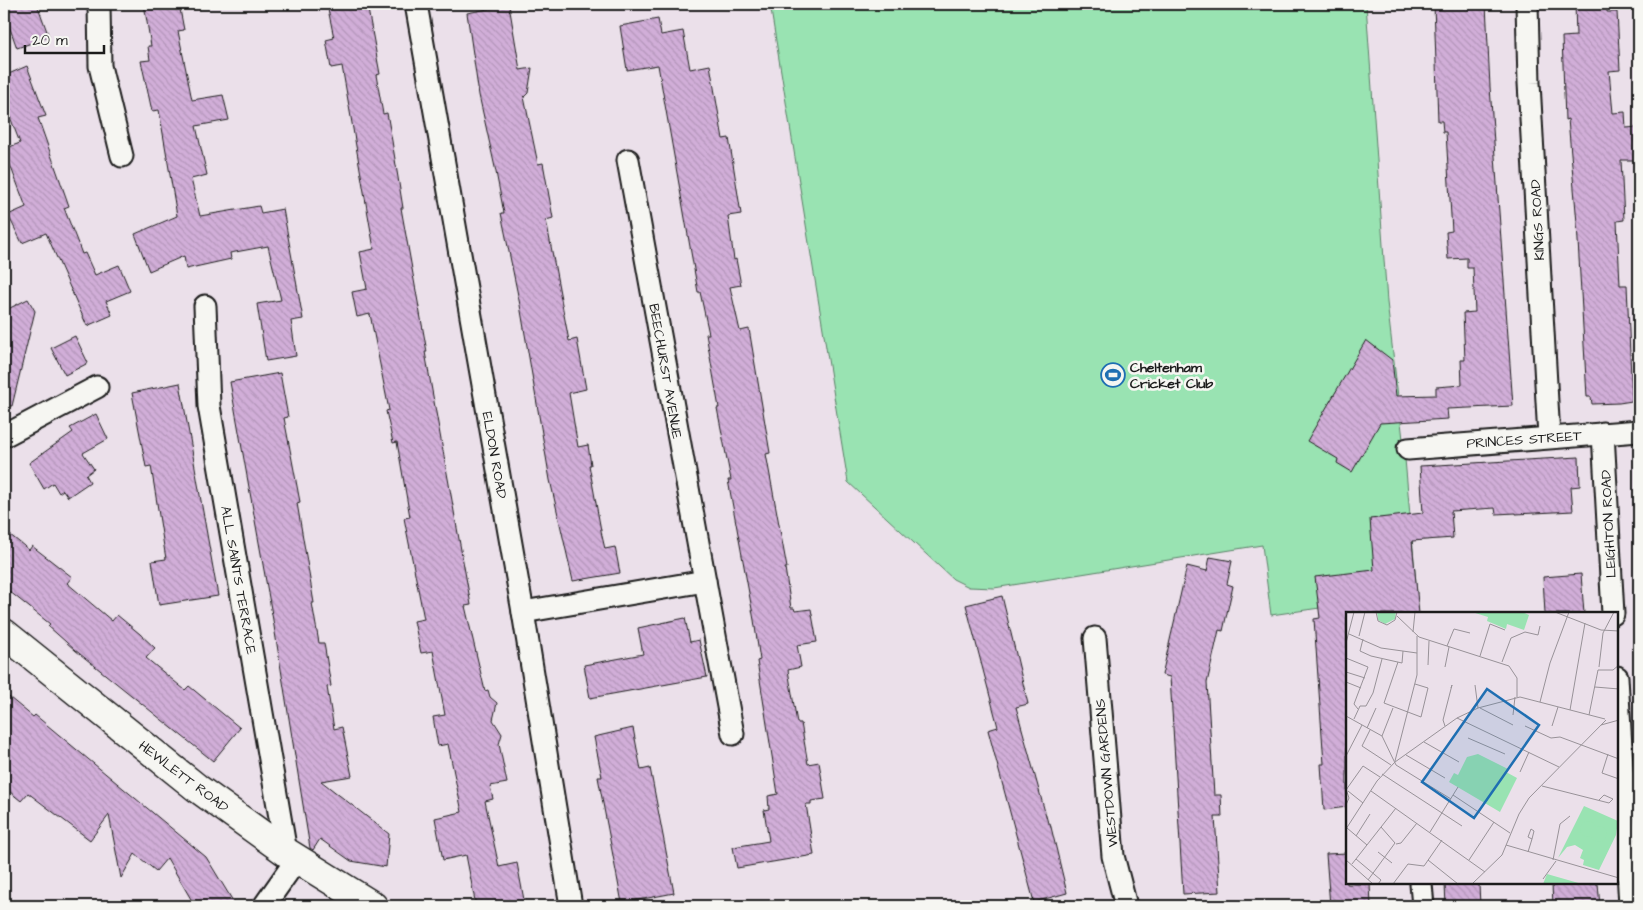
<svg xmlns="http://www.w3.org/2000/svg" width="1643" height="910" font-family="'Architects Daughter',sans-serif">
<defs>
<pattern id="building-back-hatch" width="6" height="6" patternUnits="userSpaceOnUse" patternTransform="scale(1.25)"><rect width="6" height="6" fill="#d1aed8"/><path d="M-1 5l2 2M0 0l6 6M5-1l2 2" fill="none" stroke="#b395b9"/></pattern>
</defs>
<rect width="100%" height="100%" fill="#ebe0ea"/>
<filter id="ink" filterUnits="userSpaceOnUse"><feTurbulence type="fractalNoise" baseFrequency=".02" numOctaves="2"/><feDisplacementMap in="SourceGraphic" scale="10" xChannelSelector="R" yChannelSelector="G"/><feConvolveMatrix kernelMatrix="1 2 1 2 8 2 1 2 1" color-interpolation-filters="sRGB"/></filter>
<g filter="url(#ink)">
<polygon fill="#99e3b2" stroke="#5a8067" points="770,4 1366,4 1387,302 1404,448 1417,594 1271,615 1262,545 994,588 969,587 953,579 848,482"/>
<g fill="url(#building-back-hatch)" stroke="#1c1c1c">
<polygon points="4,4 37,4 49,37 17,48 4,12"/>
<polygon points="144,4 179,4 184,30 178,31 192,100 223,95 229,120 196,126 207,175 191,179 200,216 259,206 261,213 283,209 303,319 291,321 296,356 266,361 257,304 281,300 268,246 230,253 231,259 186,269 184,256 149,271 135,234 177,216 159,110 152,111 141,61 150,60 148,46 151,46"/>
<polygon points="327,4 367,4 380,74 376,75 383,114 387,113 392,141 403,208 401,208 427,352 425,352 471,605 465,606 485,691 488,690 490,697 497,703 493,720 502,734 499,744 507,783 490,786 493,799 485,801 499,867 517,863 524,900 506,904 507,906 476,906 466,855 443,860 435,818 462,812 448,744 438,746 433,717 445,715 433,651 421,653 414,621 424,619 404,518 410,517 397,442 393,443 386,411 389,410 370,314 357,317 352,292 367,289 360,252 374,249 342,66 331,68 326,40 334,38"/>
<polygon points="1434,4 1486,4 1490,87 1513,406 1447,409 1448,419 1380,423 1352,472 1337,463 1338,459 1307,441 1366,340 1392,360 1396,396 1436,395 1436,387 1462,385 1461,360 1465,360 1463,313 1475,312 1473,268 1467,268 1467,258 1448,259 1446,232 1452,231 1449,184 1446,132 1443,132 1442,121 1438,121"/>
<polygon points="1575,4 1607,4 1607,12 1617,12 1620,70 1609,71 1613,113 1625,112 1626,128 1639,127 1639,160 1621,160 1624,220 1617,221 1620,285 1627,285 1632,401 1619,403 1592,404 1591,397 1587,397 1577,223 1568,119 1565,120 1562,37 1576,36"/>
<polygon points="509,5 520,70 532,68 528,93 524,97 538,164 543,163 553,218 546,220 569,341 577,339 586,389 569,393 578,447 588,445 591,465 589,465 602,536 605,549 615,547 620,573 573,581 550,480 520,305 501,213 504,213 496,172 479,95 467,13"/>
<polygon points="658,19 661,35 683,31 690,69 710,65 723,139 729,138 741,214 728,216 734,260 736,259 741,285 730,287 740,331 749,329 770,453 766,454 787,568 785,568 791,608 794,608 795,611 811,609 817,642 797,645 801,667 788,670 797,723 801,723 808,764 819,762 825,799 811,801 811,804 806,804 814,855 737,868 733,847 769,841 764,810 769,809 768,796 778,794 757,661 760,660 754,620 728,480 731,480 717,408 719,408 706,334 709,334 700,292 698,292 658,65 627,70 620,26"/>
<polygon points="27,66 46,116 38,118 69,206 64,208 82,254 85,253 95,275 119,265 130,291 106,301 112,315 87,326 46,233 22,243 8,215 26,207 4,149 20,143 4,101 4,76"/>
<polygon points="28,299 35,311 12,406 4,405 4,311"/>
<polygon points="75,336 88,363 65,375 51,348"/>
<polygon points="280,373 288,417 284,418 300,502 297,503 314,603 312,603 319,643 324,643 331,686 327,687 334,729 342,727 352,776 321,781 389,834 386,867 351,861 320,839 313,850 310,848 273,620 230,382"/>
<polygon points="180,383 218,596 159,605 152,561 166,559 151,466 146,467 132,393"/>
<polygon points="96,414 108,439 83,453 94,469 86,475 90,482 68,497 63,490 59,493 53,483 44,489 29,463 73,432 70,428"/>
<polygon points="1579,457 1580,486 1571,487 1573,511 1516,514 1516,513 1496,514 1495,508 1451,511 1453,538 1412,541 1419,614 1347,614 1347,807 1324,810 1321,764 1324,764 1314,619 1320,618 1315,577 1374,570 1370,519 1423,513 1420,466"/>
<polygon points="4,530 29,550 32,546 72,577 67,583 112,621 117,615 140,634 155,648 146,658 185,690 189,686 240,728 213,761 75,650 48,626 50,624 4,587"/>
<polygon points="1210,557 1232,561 1227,584 1233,586 1223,631 1219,630 1207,683 1214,795 1221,795 1222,817 1215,817 1220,892 1183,894 1170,677 1162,675 1187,566 1207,571"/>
<polygon points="1581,574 1584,614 1545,614 1543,577"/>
<polygon points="1002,596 1028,704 1016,707 1048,823 1050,823 1067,893 1034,902 988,730 998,727 966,605"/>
<polygon points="685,618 690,642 699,640 707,677 590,698 584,665 643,654 638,628"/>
<polygon points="4,693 33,717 35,715 206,857 236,906 195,906 167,858 156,871 135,854 121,878 109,815 90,840 28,793 21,801 4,787"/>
<polygon points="633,728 641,770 650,768 674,893 622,903 598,777 602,777 594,737"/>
<polygon points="1347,853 1347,884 1370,884 1371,906 1330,906 1326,854"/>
<polygon points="1445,884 1479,884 1480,906 1446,906"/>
<polygon points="1552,884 1598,884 1600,906 1553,906"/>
</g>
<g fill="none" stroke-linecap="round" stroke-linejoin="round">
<g stroke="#1c1c1c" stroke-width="25">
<g id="street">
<polyline points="99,4 100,66 122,156"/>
<polyline points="416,4 523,612 571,906"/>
<polyline points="1527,4 1529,83 1549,437"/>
<polyline points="628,160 733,734"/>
<polyline points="205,306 209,406 286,852"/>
<polyline points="1603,433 1613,614"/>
<polyline points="4,436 97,387"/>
<polyline points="1408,449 1639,431"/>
<polyline points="523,612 705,581"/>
<polyline points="1095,638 1113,856 1126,906"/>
<polyline points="1617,677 1630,906"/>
<polyline points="1421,884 1423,906"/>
<polyline points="264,906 297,859"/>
</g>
</g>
<g stroke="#1c1c1c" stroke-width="31">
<polyline id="secondary" points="4,633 197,788 286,852 373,906"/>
</g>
<use href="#street" stroke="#f6f6f2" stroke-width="21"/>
<use href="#secondary" stroke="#f6f6f2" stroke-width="28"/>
</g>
</g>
<defs>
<g id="stadium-ring" transform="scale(1.25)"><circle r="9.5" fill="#f6f6f2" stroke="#1f6fb2" stroke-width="1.5"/><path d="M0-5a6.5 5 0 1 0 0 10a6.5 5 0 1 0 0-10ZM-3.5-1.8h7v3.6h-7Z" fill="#1f6fb2"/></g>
</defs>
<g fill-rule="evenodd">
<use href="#stadium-ring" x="1113" y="375"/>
</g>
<g text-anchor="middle" stroke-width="5" stroke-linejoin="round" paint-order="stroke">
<g font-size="14" fill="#1c1c1c" stroke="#f6f6f2">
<text transform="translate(1537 220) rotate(-93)" y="5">KINGS ROAD</text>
<text transform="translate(666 371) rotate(80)" y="5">BEECHURST AVENUE</text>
<text transform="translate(1524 439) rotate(-4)" y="5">PRINCES STREET</text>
<text transform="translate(495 455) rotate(80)" y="5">ELDON ROAD</text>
<text transform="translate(1608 524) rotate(-93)" y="5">LEIGHTON ROAD</text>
<text transform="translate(239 580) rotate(80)" y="5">ALL SAINTS TERRACE</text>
<text transform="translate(1106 773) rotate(-95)" y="5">WESTDOWN GARDENS</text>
<text transform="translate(184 776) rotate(37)" y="5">HEWLETT ROAD</text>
</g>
<g font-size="14" font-weight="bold" fill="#1c1c1c" stroke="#f6f6f2" text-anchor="start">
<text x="1130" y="372">Cheltenham<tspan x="1130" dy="16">Cricket Club</tspan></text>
</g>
</g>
<g transform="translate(1346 612)">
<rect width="272" height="272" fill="#ebe0ea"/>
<path d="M238 194 272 209 270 223 253 258 237 253 238 248 234 246 237 238 229 233 221 235 212 246Z" fill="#99e3b2"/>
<path d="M31 0H50L49 7 39 12 32 8ZM126 0H176L183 3 178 18 161 12 160 17 141 9 142 5ZM132 142 162 157 160 160 171 166 154 200 103 170 108 161 112 163 121 145ZM234 217a8 8 0 1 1 16 0a8 8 0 1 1-16 0ZM245 222a8 8 0 1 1 16 0a8 8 0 1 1-16 0ZM201 262 236 272H197Z" fill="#99e3b2"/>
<path fill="none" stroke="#989298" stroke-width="1" d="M30 0 32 9 41 13 49 8 51 0M209 0 255 18 273 19M51 4 73 25 163 54 171 66V85M67 20 69 0M3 22 35 36 71 41M13 24 19 0M17 27 14 39 25 44 56 51 57 39M0 31 8 0M101 34 108 17 124 21M134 44 144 12 159 18M0 46 22 55 8 92 12 97M52 50 38 91 75 105 82 76 69 72M156 50 165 26 179 20 192 23 194 14M82 53 83 29M99 55 103 35M253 55 257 21 268 0M0 60 19 66M0 70 15 76M129 73 132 96M249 75 273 77M194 90 204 51 223 0M134 96 167 113M224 98 239 11M167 103 169 85M243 103 252 58H267L273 53M0 104 36 124 50 153 105 187M111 106 213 155M8 107 14 94H20L27 81 36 47M255 113 273 108M99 114 97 108 106 73 105 76M179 114 205 126 214 125 273 147M206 114 212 95M21 116 30 96M24 118 16 134 45 153M36 124 47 96M122 126 159 142M78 130 113 150M262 142 256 161 273 167M60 143 99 166M0 144 16 113M49 149 71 63V24M174 160 183 140M36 162 116 214M196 174 263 191 267 187 258 183 253 188M0 177 3 186 0 193M0 178 17 154 34 165M2 179 17 191M25 179 139 260M107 183 164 221M35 215 49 231M1 216 21 233M0 217 31 169 49 150 111 106 132 96 174 85 259 107M84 220 112 175M10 224 24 202M50 232 55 231 71 211M160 233 273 266M32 240 46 251M182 240 186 227 188 219 185 217 182 225 186 227M10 247 35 268 32 272M0 248 27 272M82 248 112 272M123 248 148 210M207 248 214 212 224 204M6 252 50 196M197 267 210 249M22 268 49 231M47 272 62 252 78 254 96 228M126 272 156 243 173 202 183 186 260 108"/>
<path fill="#1f6fb2" fill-opacity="0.15" stroke="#1f6fb2" stroke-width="2.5" d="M141 77 193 113 128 206 76 170Z"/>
<rect width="272" height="272" fill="none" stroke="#1c1c1c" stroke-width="2.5"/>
</g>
<rect width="1643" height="910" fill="none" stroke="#f6f6f2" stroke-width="20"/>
<rect x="10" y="10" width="1623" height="890" fill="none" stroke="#1c1c1c" stroke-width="2" filter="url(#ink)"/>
<path d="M25 45v8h79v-8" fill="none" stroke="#1c1c1c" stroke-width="2.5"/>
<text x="32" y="45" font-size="15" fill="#1c1c1c" stroke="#f6f6f2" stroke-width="4" paint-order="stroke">20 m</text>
</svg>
